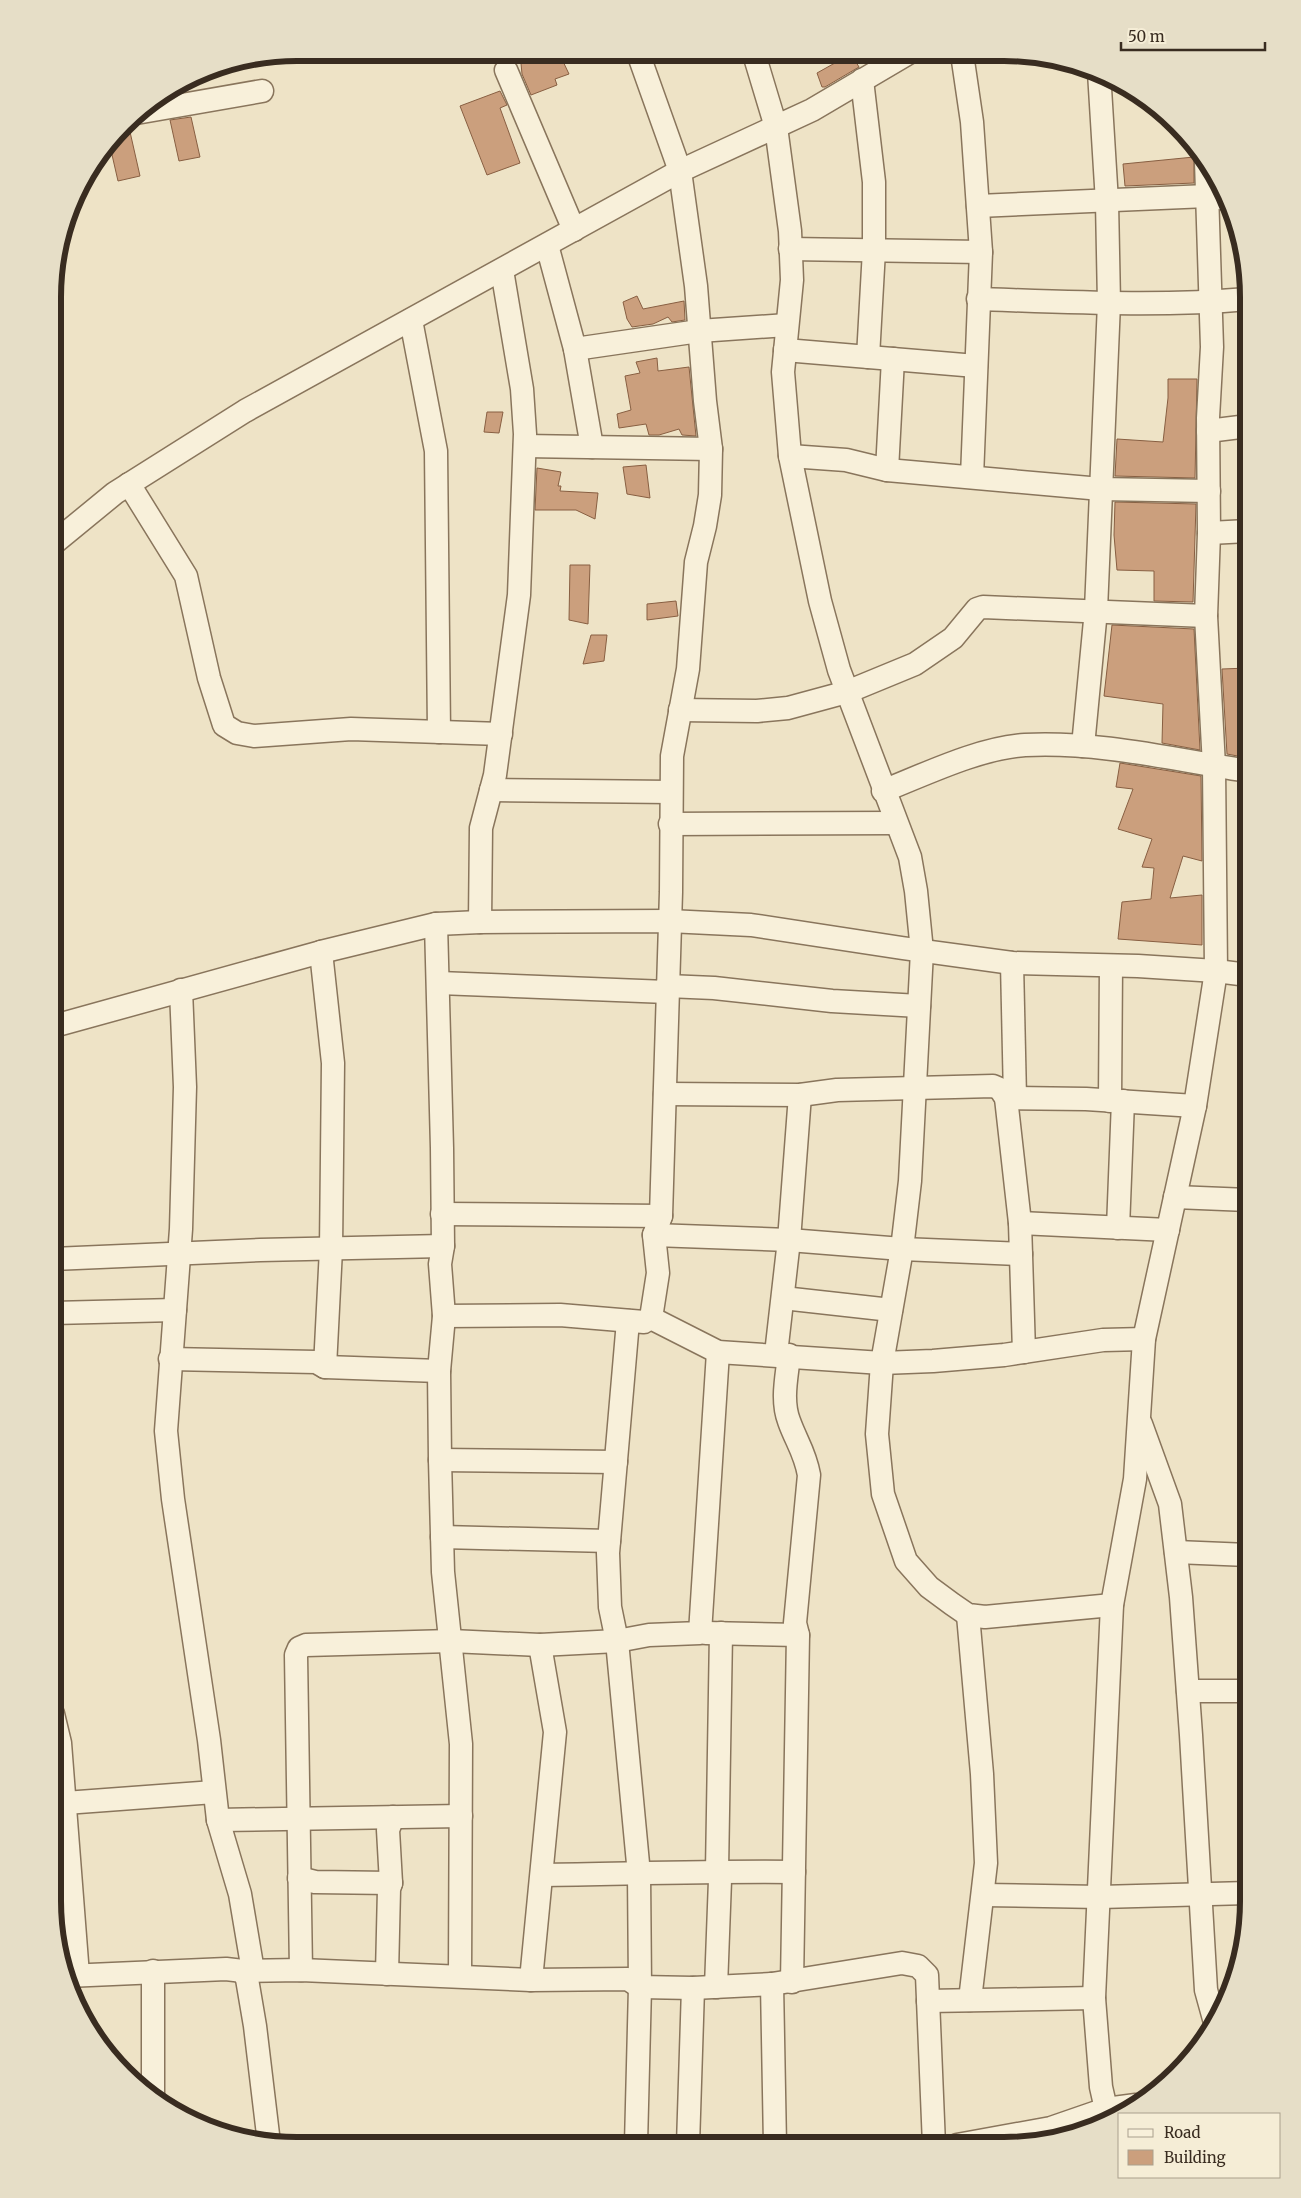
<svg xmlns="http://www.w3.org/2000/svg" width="1301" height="2198" font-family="Merriweather,serif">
<rect width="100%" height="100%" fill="#eee3c6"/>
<g fill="#cb9f7d" stroke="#885f42">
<polygon points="520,53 559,53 569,74 555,79 557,85 531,95 522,74"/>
<polygon points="851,54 859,67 825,87 822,87 817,73"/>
<polygon points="500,91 507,105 500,108 520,163 487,175 460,106"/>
<polygon points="191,117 200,157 179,161 170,120"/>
<polygon points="128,123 140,176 118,181 110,146"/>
<polygon points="1194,157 1194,183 1125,186 1123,164"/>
<polygon points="637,296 643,309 684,301 685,320 672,322 668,317 653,324 632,327 627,319 623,302"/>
<polygon points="657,358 658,371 689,367 696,436 682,435 679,429 659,435 649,435 646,424 619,428 617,414 631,410 625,376 640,373 636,362"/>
<polygon points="1168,379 1197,379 1195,478 1115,476 1117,439 1163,442 1168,398"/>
<polygon points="487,412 503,412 499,433 484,432"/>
<polygon points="646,465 650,498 627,494 623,467"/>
<polygon points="537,468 561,472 558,486 561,486 560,491 598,493 595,519 576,510 535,510"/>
<polygon points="1115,502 1196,504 1193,602 1154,601 1154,571 1117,570 1114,535"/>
<polygon points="570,565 590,565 588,624 569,620"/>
<polygon points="676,601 678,616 647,620 647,604"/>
<polygon points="1112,625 1194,629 1200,750 1162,743 1163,704 1104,696"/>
<polygon points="591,635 607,635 604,661 583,664"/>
<polygon points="1248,668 1248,758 1227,754 1222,669"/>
<polygon points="1120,763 1201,776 1202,861 1183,856 1170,898 1202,895 1202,945 1118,939 1122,902 1151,899 1154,868 1142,867 1152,839 1118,829 1133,789 1116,787"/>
</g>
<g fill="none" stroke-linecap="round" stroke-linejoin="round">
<g stroke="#89755c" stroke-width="25">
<g id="minor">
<polyline points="638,53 680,171 696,286 705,401 711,449 710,495 705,526 696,562 688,669 672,756 671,892 661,1216 654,1235 658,1273 651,1318"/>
<polyline points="754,54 776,127 790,231 792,280 783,372 790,456 820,601 839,670 910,857 916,891 922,951 910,1181 902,1249 882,1363 877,1434 883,1494 906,1561 929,1587 952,1604 968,1615 985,1617 1112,1605"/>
<polyline points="962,54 972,122 981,252 972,477"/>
<polyline points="506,70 574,230"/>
<polyline points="862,80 874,182 874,250 868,357"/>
<polyline points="136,113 262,91"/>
<polyline points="978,206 1207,196 1227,199"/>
<polyline points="547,245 575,349 592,447"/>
<polyline points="790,249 981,252"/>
<path d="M978 299C1068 302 1159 307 1248 299"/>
<polyline points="411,320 436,451 439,732"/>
<polyline points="575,349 699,331 787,325"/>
<polyline points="785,350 976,366"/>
<polyline points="1208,431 1248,426"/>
<polyline points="525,446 711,449"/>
<polyline points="790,456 846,460 887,470 1101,489 1209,491"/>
<polyline points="887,470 893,359"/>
<polyline points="129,484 186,576 209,678 224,725 237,733 254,736 351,729 501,734"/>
<polyline points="1209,533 1248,531"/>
<polyline points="54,543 115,493 245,411 680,171 812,110 907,54"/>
<polyline points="680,710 757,711 788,708 847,692 915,664 953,638 977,609 983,607 1206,616"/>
<polyline points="1083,746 1096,610 1109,303 1107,202 1099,72"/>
<polyline points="491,790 671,792"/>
<path d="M883 791C926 774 979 748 1025 745 1098 741 1176 760 1248 771"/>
<polyline points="670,824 896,823"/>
<polyline points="480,922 481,828 495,775 519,595 525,434 522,389 502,270"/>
<polyline points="436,924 442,1148 443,1246 440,1264 444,1316 439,1371 440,1460 443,1572 461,1744 460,1976"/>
<polyline points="321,952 333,1063 331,1249 325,1367"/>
<polyline points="1012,963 1015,1098"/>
<polyline points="439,983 667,992"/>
<polyline points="667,986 714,988 832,1001 919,1006"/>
<polyline points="181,990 185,1087 181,1229 166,1431 173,1499 209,1740 218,1820 240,1894 253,1971"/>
<polyline points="54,1026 321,952 436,924 480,922 669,921 751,925 902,948 1012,963 1138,966 1216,971 1248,975"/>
<polyline points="665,1094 800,1095 837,1090 993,1086 1000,1089 1006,1098 1020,1223 1024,1352"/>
<polyline points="1006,1098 1086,1099 1195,1106"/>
<polyline points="1110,1101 1111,966"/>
<polyline points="1175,1197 1248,1200"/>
<polyline points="442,1214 661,1216"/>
<polyline points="1020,1223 1168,1230"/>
<polyline points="1118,1228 1123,1101"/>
<polyline points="654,1235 789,1240 902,1249 1021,1254"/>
<polyline points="53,1259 260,1250 443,1246"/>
<polyline points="783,1298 891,1310"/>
<polyline points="53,1313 175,1310"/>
<polyline points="444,1316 560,1315 644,1322"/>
<polyline points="651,1318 718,1352 882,1363 933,1361 1004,1355 1103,1340 1144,1339"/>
<polyline points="628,1321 608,1553 610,1607 617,1641 639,1874 640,1987 636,2144"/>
<polyline points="776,1354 789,1240 800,1095"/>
<path d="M789 1355C787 1376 781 1400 789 1421 796 1441 805 1452 809 1475L795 1623 798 1635 792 1982"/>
<polyline points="170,1359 316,1362 325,1367 439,1371"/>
<polyline points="1141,1424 1170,1504 1181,1597 1191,1735 1206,1990 1214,2019"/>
<polyline points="440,1460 616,1462"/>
<polyline points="442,1537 609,1541"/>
<polyline points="1176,1552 1248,1555"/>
<polyline points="968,1615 982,1774 986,1863 970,2000"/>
<polyline points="706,1633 798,1635"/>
<polyline points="1188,1691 1248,1691"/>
<polyline points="53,1714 60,1743 78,1975"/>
<polyline points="65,1803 214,1792"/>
<polyline points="218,1820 461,1816"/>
<path d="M542 1875C626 1874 710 1871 794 1872"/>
<polyline points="299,1878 315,1882 391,1883"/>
<polyline points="983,1895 1100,1897 1248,1893"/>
<polyline points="301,1970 296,1655 299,1648 306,1645 451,1641 540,1645 617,1641 649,1635 700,1633 718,1352"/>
<polyline points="153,1971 153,2098"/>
<polyline points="243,1971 247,1979 255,2026 269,2143"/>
<polyline points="387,1974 389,1889 391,1883 388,1830 393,1817"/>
<polyline points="67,1976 226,1969 243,1971 301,1970 531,1980 628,1979 640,1987 693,1988 772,1984 902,1963 918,1966 927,1975 934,2145"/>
<polyline points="531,1980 555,1732 540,1645"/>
<polyline points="772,1984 775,2145"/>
<polyline points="716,1987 720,1880 717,1871 721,1633"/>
<polyline points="928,2001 1094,1998"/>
<polyline points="1106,2109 1101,2087 1094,1998 1112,1605 1135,1479 1144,1339 1195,1106 1216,971 1214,766 1206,616 1209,533 1208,418 1212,347 1206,161"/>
<polyline points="688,2145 693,1988"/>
<polyline points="957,2145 1051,2128 1106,2109 1136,2105"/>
</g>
</g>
<use href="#minor" stroke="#f8f0da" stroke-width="22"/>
</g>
<path d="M0 0H1301V2198H0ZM297 61H1004A236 236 0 0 1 1240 297V1901A236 236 0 0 1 1004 2137H297A236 236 0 0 1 61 1901V297A236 236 0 0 1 297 61Z" fill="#e6dec7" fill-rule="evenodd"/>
<path fill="none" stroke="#392c20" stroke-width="6" d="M297 61H1004A236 236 0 0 1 1240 297V1901A236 236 0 0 1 1004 2137H297A236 236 0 0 1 61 1901V297A236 236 0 0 1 297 61Z"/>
<rect x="1118" y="2113" width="162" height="65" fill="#f5edd6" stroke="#aaa08d"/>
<rect x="1128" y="2129" width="25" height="8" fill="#f8f0da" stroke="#aaa08d"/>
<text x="1164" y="2138" font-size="15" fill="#392c20">Road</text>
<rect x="1128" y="2150" width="25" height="15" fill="#cb9f7d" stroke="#aaa08d"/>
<text x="1164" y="2163" font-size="15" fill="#392c20">Building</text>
<path d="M1121 42v8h144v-8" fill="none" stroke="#392c20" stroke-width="2.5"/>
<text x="1128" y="42" font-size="15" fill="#392c20" stroke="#f5edd6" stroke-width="4" paint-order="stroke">50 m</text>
</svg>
